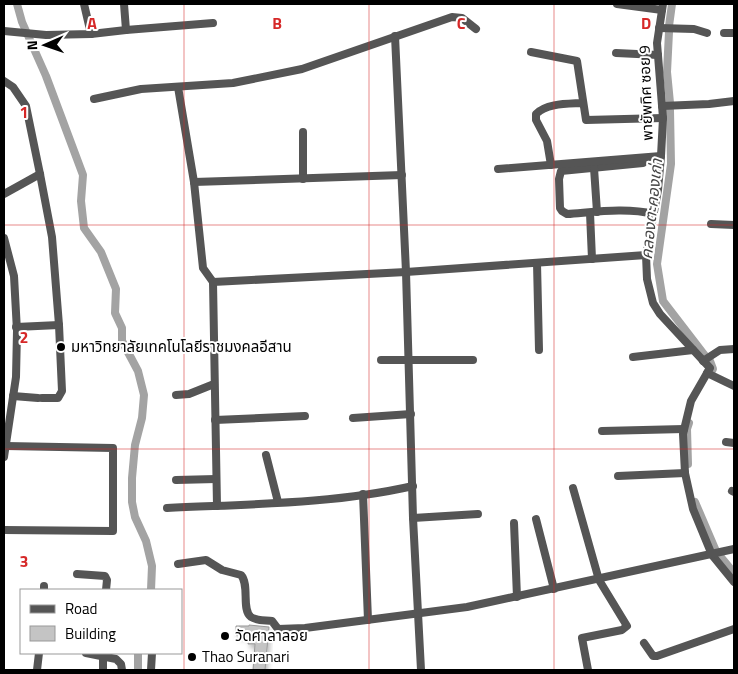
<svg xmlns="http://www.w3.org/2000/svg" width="738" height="674" font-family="'Titillium Web','Noto Sans Thai',sans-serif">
<defs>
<filter id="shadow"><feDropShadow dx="2" dy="4" stdDeviation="2.5" flood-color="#0004"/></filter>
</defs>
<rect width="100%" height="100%" fill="#fff"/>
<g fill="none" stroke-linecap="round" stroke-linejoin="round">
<g stroke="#a3a3a3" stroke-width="8">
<polyline points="17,4 22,22 46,76 83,175 81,201 84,228 101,252 116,289 115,313 122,328 122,341 138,371 144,395 142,418 135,445 132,478 132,502 135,517 146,541 152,566 151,590"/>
<polyline points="669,26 672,4"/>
<polyline points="669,32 667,72 670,103"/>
<polyline points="670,110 671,164 657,264 663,301 706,357"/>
<polyline points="710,361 713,369 711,372"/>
<polyline points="688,464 687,429 689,423"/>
<polyline points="695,502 716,551"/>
<polyline points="720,556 734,573"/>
<polyline points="138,653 138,670"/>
</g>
</g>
<polygon fill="#c4c4c4" stroke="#999" filter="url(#shadow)" points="249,625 269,627 265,670 253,670 255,644 248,644 249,636 236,635 236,626 249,626"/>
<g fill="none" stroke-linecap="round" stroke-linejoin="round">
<g stroke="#555" stroke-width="8">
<polyline points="84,4 91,34"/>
<polyline points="617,4 662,10"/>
<polyline points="663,4 657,43 663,118 661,156 658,190 646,255 647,279 653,303 660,314 710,368 691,401 683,434 685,473 693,509 712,555 734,582"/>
<polyline points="659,28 694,29 707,33"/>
<polyline points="126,30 213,23"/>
<polyline points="4,31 46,35 91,34 126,30 124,4"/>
<polyline points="724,33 734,33"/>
<polyline points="395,36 406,272 413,518 421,670"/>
<polyline points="531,52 577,61 586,120 663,118"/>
<polyline points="616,53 658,55"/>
<polyline points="4,81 13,87 26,106 40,174 52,237 59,325 62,391 58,398 42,398"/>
<polyline points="178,87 194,182 203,268 213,282 217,506"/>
<polyline points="94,99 141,89 233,83 302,69 452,17 462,18 476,29"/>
<polyline points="662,106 709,104 734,101"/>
<polyline points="303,132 303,179"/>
<path d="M643 163 561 171 559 179 560 208 562 211 567 214C595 212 626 207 654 214"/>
<path d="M551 165 547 141 536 120V114C547 103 568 104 583 103"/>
<polyline points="594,168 597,212"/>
<polyline points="498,169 661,156"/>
<polyline points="194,182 402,175"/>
<polyline points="4,194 40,174"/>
<polyline points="590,213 592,259"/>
<polyline points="711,224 734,225"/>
<polyline points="4,238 14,276 17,331 16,377 4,457"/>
<polyline points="537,263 539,350"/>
<polyline points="213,282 406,272 646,255"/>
<polyline points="16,327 59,325"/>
<polyline points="170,348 213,347"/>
<polyline points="633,357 693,350"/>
<polyline points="381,360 473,360"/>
<polyline points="703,361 720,350 734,349"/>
<polyline points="707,373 734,386"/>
<polyline points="176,395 189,394 214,384"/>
<polyline points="13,396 38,398"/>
<polyline points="353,418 411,414"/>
<polyline points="215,420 305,416"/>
<polyline points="602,431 684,429"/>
<polyline points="726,442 734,443"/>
<polyline points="266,455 278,502"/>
<polyline points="618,476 685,473"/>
<polyline points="176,480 216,479"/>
<polyline points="573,488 599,580 627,626 622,630 582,638 588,670"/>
<polyline points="732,491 734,492"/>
<polyline points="363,494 368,620"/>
<path d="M167 508C248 504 334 504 413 486"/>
<polyline points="413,518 478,514"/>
<polyline points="536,519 554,589"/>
<polyline points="514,523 517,597"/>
<polyline points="4,530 113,531 113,448 6,446"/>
<path d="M178 564 206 560 222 570 241 575C250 585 241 610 251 617 257 621 266 620 272 621L278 629 305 628 467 607 734 549"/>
<polyline points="77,574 105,576 107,580 106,590"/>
<polyline points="44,590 44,586"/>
<polyline points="644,643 653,656 657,656 734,629"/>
<polyline points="86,653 116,659 121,664 122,670"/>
<polyline points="37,670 39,653"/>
<polyline points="103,670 103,655"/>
<polyline points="151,670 152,653"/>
</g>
</g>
<path fill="none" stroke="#d62828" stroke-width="1" stroke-opacity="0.55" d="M184 4V670M369 4V670M554 4V670M4 225H734M4 449H734"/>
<g fill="#000" stroke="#fff" stroke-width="2">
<circle cx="61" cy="347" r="5"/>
<circle cx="225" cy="636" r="5"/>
<circle cx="192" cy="657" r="5"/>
</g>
<g text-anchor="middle" stroke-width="4" stroke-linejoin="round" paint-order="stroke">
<g font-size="15" fill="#000" stroke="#fff">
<text transform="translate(646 93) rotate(-92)" y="5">พายัพทิศ ซอย 9</text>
</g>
<g font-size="15" fill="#000" stroke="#fff" text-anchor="start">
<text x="71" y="352">มหาวิทยาลัยเทคโนโลยีราชมงคลอีสาน</text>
<text x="235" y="641">วัดศาลาลอย</text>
<text x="202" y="662">Thao Suranari</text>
</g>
<g font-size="16" font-style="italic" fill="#444" stroke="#fff">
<text transform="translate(651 209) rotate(-84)" y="6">คลองตะคองเก่า</text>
</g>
</g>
<g font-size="16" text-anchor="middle" font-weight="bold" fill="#d62828" stroke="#fff" stroke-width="4" stroke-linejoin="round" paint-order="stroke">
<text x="92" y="29">A</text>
<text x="277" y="29">B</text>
<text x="461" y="29">C</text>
<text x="646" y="29">D</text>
<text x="24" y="118">1</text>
<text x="24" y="343">2</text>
<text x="24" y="567">3</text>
</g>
<rect width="738" height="674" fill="none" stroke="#000000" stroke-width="10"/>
<rect x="20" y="589" width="162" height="65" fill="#ffffff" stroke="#999999"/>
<rect x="30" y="605" width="25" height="8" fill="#555555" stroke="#999999"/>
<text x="65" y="614" font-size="15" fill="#000000">Road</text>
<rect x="30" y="626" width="25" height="15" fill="#c4c4c4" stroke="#999999"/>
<text x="65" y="639" font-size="15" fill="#000000">Building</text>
<g transform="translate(45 45) rotate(268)" stroke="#ffffff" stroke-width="4" paint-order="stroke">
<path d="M0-4L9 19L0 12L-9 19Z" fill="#000000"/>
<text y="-8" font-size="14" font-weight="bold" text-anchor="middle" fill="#000000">N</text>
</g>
</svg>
